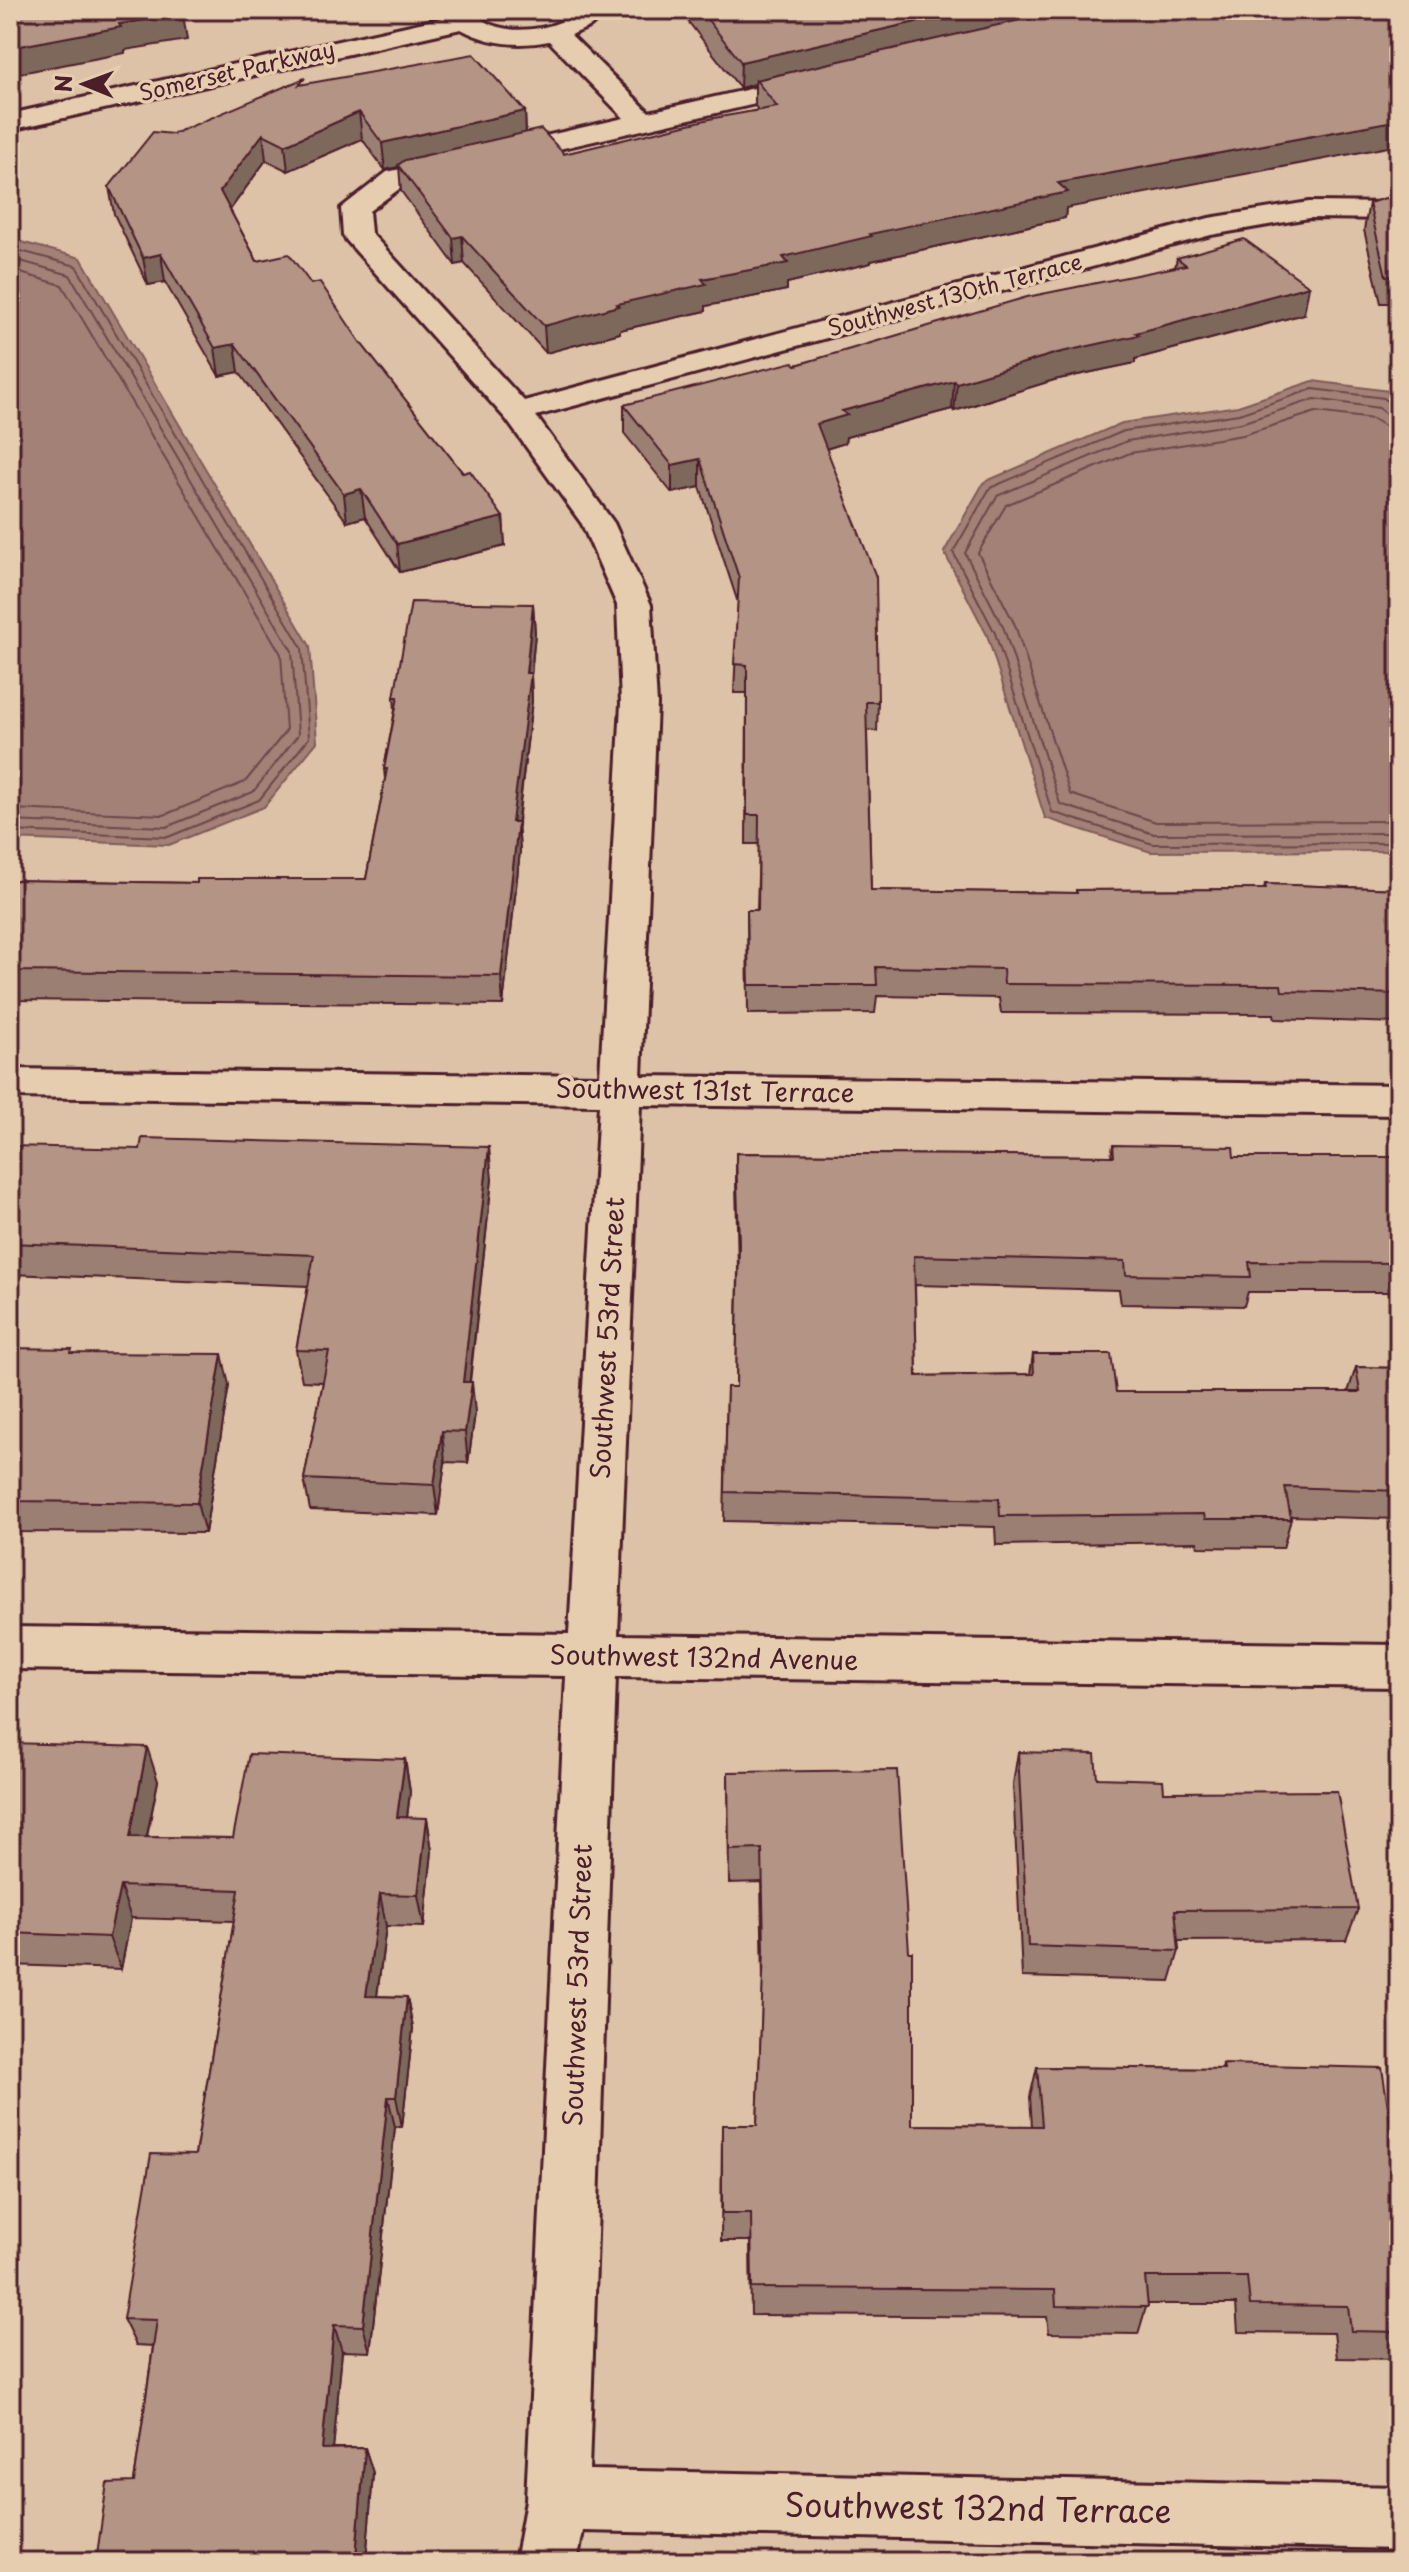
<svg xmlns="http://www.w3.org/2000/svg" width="1409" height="2572" font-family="'Playpen Sans',sans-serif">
<rect width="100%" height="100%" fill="#dec2a7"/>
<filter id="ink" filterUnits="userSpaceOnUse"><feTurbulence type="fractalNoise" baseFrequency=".0125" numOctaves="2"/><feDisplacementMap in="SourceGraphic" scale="16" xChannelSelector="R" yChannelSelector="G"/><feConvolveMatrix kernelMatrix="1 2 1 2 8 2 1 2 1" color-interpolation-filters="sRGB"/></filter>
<g filter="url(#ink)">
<g fill="#a38176" stroke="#7f5a58" stroke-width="2">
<polygon points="10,239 81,258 310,646 317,742 264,807 169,845 10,839"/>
<polygon points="1313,381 1389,391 1399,403 1399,851 1151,852 1045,818 987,635 944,552 984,482 1122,423 1238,406"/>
</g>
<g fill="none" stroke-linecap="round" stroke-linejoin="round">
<g stroke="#6e4649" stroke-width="2">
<polyline points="10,248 76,266 302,648 309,738 259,800 168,837 10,831"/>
<polyline points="10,258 70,275 292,651 298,735 253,792 166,827 10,821"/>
<polyline points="10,270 62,285 281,654 286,731 245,782 164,815 10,809"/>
<polyline points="1399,407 1392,406 1384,398 1313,389 1239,414 1124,431 990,488 953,552 995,633 1052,812 1153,844 1399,843"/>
<polyline points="1399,417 1388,415 1379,408 1315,399 1241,423 1127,441 997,496 965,553 1004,629 1060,804 1154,834 1399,833"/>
<polyline points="1399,429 1386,427 1373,419 1316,412 1243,435 1130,453 1006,505 978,553 1015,625 1070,794 1156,822 1399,821"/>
</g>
<g stroke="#4a1f2b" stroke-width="6">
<path id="minor" d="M446 10H472C490 35 534 33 560 22 567 19 575 12 581 10 589 8 599 10 607 10L591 26 571 35 649 112 812 75 821 77 825 83 821 89 812 91 406 184 369 211 371 233 524 401 1209 218 1309 202 1399 203V219L1309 218 1211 235 536 416 614 523 651 605 657 704 641 1076 1399 1085V1115L640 1105 618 1635 1399 1645V1687L616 1677 589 2470 1399 2487V2549L583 2531 577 2562H515L526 2500 566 1676 10 1669V1627L569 1634 599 1105 10 1097V1069L600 1076 621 704 617 605 582 524 506 419 347 241 343 235 341 208 387 172 624 118 549 41C518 47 488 44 461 29L10 130V114L451 16Z"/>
</g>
<use href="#minor" fill="#e7cdaf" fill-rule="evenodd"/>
</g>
<g fill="#9b7f72" stroke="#4a1f2b" stroke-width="2">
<polygon points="251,10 291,10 283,16"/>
<polygon points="687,10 1399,10 1066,208 1065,218 871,261 871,263 787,283 787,290 706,306 706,311 620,330 620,333 546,353 464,263 455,265 401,191 399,167 385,170 362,139 288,171 266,160 230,210 257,261 311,284 360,342 463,473 503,517 505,546 400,572 365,517 347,522 239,372 219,376 165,282 148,285 114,214 109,187 173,134 305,84 525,111 526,133 564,154 758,110 755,106 755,84 740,88 687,20"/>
<polygon points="1399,194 1399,303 1381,303 1364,230 1369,203"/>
<polygon points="1177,258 1304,314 1135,359 1135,363 1054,380 954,411 952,409 846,437 845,443 826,449 878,702 877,731 867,730 871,890 1076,893 1076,890 1264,889 1265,884 1399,889 1399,1023 1275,1019 1274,1014 1001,1013 999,998 877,996 875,1013 748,1014 747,910 757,910 759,844 746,844 747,693 734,693 738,603 700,487 672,493 624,433 624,405 796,365 1175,267"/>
<polygon points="533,604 535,633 531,676 532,701 518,822 520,851 503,1005 10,1000 10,880 197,883 366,879 385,779 384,769 395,710 394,697"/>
<polygon points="1113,1145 1234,1157 1399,1157 1399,1301 1397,1292 1248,1292 1244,1306 1121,1304 1119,1290 915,1285 917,1376 1030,1374 1033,1354 1116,1392 1348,1392 1356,1367 1399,1368 1399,1519 1290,1516 1291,1519 1283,1548 1198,1547 1197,1542 996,1545 995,1527 724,1521 727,1387 736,1387 738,1269 736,1183 736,1153 1111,1156"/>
<polygon points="10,1146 492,1179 470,1382 475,1413 468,1463 445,1462 438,1515 310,1510 304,1479 323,1382 302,1381 296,1350 308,1286 10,1274"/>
<polygon points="10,1348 73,1353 229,1385 205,1533 10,1532"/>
<polygon points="10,1743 158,1781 147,1837 233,1838 405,1759 410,1792 407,1818 427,1818 432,1851 424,1927 386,1926 377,1996 407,1997 413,2028 402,2127 395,2127 370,2352 342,2351 333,2448 365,2448 373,2473 366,2562 101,2562 97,2555 134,2482 153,2346 136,2345 123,2319 195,2155 234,1921 131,1918 121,1969 10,1965"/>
<polygon points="1018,1752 1097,1778 1164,1792 1358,1909 1346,1940 1178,1941 1179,1951 1170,1981 1022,1977 1013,1784"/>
<polygon points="728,1772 912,2125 1032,2126 1030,2097 1037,2067 1222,2069 1223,2064 1399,2178 1399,2359 1337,2358 1334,2333 1238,2332 1236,2304 1147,2304 1138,2334 1049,2333 1047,2317 751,2315 750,2241 721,2241 722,2125 757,2125 763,1981 761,1882 729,1883"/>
</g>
<g fill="#7e685c" stroke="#4a1f2b" stroke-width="2">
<polygon points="282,10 291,10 283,16"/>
<polygon points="968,10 1078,10 756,80 755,84 740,88 741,62"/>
<polygon points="183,14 187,40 125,50 125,53 10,75 10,48 119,24"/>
<polygon points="525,111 526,137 385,170 382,143"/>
<polygon points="359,112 362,139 288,171 285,145"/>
<polygon points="1399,120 1399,145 1066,208 1065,218 871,261 871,263 787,283 787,290 706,306 706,311 620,330 620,333 546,353 544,326 617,304 783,257 1058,183"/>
<polygon points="263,134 266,160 224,218 220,191"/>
<polygon points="462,236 464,263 455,265 453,238"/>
<polygon points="161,254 165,282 148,285 143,258"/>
<polygon points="1309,286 1304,314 1135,359 1135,363 1054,380 954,411 957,383 1057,353"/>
<polygon points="235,344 239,372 219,376 215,348"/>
<polygon points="954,381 952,409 846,437 845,443 816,452 817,424 842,411"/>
<polygon points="700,459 700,487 672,493 672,465"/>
<polygon points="361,489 365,517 347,522 344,494"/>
<polygon points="503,517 505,546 400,572 397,544"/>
<polygon points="533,604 535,633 531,676 532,701 514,851 512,822"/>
<polygon points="518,822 520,851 503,1005 501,976"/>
<polygon points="489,1147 492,1179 466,1413 463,1382"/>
<polygon points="222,1354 229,1385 205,1533 197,1503"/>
<polygon points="472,1382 475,1413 468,1463 465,1432"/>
<polygon points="442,1431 445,1462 438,1515 434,1485"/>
<polygon points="147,1747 158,1781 140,1869 130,1837"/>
<polygon points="405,1759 410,1792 403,1850 397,1817"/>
<polygon points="427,1818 432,1851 424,1927 418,1895"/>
<polygon points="120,1886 131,1918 121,1969 109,1937"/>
<polygon points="380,1894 386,1926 373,2027 366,1996"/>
<polygon points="407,1997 413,2028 402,2127 396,2097"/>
<polygon points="388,2097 395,2127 370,2352 363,2326"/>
<polygon points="334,2325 342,2351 331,2473 322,2449"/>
<polygon points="365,2448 373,2473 366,2562 359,2562 356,2556"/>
</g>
<g fill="#b49484" stroke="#4a1f2b" stroke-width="2">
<polygon points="10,10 179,10 183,14 119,24 121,27 10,48"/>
<polygon points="700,10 968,10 741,62"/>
<polygon points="1064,10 1399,10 1399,120 1058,183 1068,192 870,234 872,236 783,257 788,263 702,279 706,284 617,304 619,306 544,326 462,236 453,238 398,165 405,160 541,129 564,154 714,118 777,107 756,80"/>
<polygon points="474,54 525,111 382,143 359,112 285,145 263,134 220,191 257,261 289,254 311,284 320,282 360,342 463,473 470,471 503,517 397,544 361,489 344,494 235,344 215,348 161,254 143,258 109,187 153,132 173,134 305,78 299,85"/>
<polygon points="1399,194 1399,276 1386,276 1369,203"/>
<polygon points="1244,239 1309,286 1136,333 1139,335 1057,353 957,383 954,381 842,411 847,415 817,424 876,577 878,702 866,702 871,890 1077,893 1076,890 1266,889 1265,884 1399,889 1399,994 1282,991 1281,985 1004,984 1003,969 876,967 877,985 749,985 747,910 758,910 759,815 747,815 747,665 734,664 739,578 700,459 672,465 624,405 793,362 796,365 1027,297 1186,265 1177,258"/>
<polygon points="411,602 533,604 526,673 531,673 512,822 518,822 501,976 10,971 10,880 197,883 197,879 366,879 387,769 384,769 398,697 394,697"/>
<polygon points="142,1138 489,1147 463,1382 472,1382 465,1432 442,1431 434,1485 304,1479 329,1351 296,1350 314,1255 10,1243 10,1146 140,1149"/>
<polygon points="1113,1145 1233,1147 1234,1157 1399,1157 1399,1263 1249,1262 1251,1277 1126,1275 1125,1261 914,1256 917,1376 1034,1374 1033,1354 1111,1354 1116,1392 1360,1392 1356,1367 1399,1368 1399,1491 1285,1487 1291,1519 1205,1519 1204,1514 1000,1516 999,1499 725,1492 727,1387 736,1387 739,1243 736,1153 1114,1156"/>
<polygon points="10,1348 72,1349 71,1353 222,1354 197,1503 10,1501"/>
<polygon points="10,1743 147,1747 130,1837 233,1838 249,1754 405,1759 397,1817 427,1818 418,1895 380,1894 366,1996 407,1997 396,2097 388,2097 363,2326 334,2325 322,2449 365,2448 356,2556 97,2555 107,2483 134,2482 157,2320 123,2319 151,2154 195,2155 239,1890 120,1886 109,1937 10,1933"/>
<polygon points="1018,1752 1095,1754 1097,1778 1163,1780 1164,1792 1337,1791 1358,1909 1175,1910 1179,1951 1028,1946"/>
<polygon points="897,1770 909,1952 912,1952 912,2125 1042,2126 1037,2067 1224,2069 1223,2064 1382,2068 1399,2178 1399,2332 1351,2331 1348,2306 1250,2305 1247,2277 1145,2277 1148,2307 1056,2306 1055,2290 752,2288 751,2213 722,2213 722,2125 757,2125 764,1950 762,1849 729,1850 728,1772"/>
</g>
</g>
<g text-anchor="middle" stroke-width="7" stroke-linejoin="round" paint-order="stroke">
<g font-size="22" fill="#4a1f2b" stroke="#e7cdaf">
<text transform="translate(237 71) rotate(-13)" y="8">Somerset Parkway</text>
<text transform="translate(955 295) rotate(-15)" y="8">Southwest 130th Terrace</text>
</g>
<g font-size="26" fill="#4a1f2b" stroke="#e7cdaf">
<text transform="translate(705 1091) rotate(1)" y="9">Southwest 131st Terrace</text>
<text transform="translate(608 1338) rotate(-87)" y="9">Southwest 53rd Street</text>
<text transform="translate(704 1658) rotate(1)" y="9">Southwest 132nd Avenue</text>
<text transform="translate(578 1985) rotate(-88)" y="9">Southwest 53rd Street</text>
</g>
<g font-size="32" fill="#4a1f2b" stroke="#e7cdaf">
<text transform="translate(978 2509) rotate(1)" y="11">Southwest 132nd Terrace</text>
</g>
</g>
<rect width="1409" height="2572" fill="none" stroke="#e7cdaf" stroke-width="40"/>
<rect x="20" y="20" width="1369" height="2532" fill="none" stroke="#4a1f2b" stroke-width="3" filter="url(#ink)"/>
<g transform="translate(84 84) rotate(271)" stroke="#e7cdaf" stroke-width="6" paint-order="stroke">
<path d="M0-6L14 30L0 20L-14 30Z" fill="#4a1f2b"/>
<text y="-12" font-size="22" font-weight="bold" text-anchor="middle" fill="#4a1f2b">N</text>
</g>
</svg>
